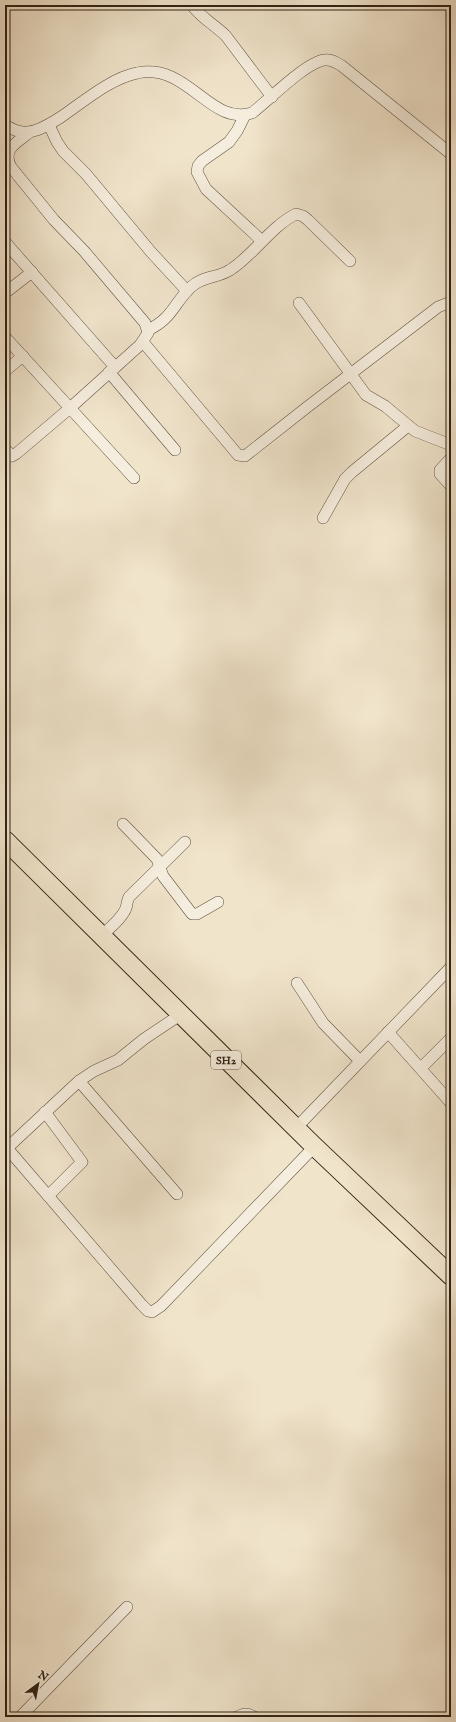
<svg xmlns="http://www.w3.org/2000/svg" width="456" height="1722" font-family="'IM FELL English',serif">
<rect width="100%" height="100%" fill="#f0e4cb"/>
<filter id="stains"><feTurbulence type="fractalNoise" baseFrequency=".005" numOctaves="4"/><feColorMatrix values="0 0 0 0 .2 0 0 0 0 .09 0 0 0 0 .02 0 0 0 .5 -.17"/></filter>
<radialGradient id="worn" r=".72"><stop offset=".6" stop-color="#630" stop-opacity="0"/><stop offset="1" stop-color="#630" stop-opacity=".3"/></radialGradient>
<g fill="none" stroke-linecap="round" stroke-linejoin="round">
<g stroke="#615242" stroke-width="12">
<g id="minor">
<path d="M192 5C201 18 215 25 226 36L272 97"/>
<polyline points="245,115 237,131 229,142 202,161 198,166 197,172 206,189 262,241"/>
<path d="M5 125C12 129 19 133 28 132 40 131 51 123 61 117 83 102 111 78 137 73 188 62 209 126 252 113 268 101 307 61 325 60 332 59 337 63 342 66L451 154"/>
<polyline points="49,125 57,142 63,151 86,174 151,252 187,291"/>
<polyline points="5,242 115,367"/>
<polyline points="5,293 32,272"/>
<polyline points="299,303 366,395 385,406 415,431 451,445"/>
<path d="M148 330C173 318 173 304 191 287 202 276 218 278 230 270 254 255 270 227 296 214L303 216 308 220 350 261"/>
<polyline points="5,337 134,478"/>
<polyline points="143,342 238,455 245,456 306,408 438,307 448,303 451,304"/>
<polyline points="5,371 23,356"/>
<polyline points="109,372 175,450"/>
<path d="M5 449 12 456 17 453 70 408 140 345 148 333 145 323 84 251 54 220 11 167C1 149 18 142 30 132"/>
<polyline points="451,458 440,470 440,474 451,486"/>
<polyline points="323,518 345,479 352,472 408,426"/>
<polyline points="123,824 157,859 163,876 192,914 197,914 218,902"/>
<path d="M102 936C109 928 119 921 124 912 128 907 126 902 129 897L185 842"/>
<polyline points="297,983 323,1023 360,1061"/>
<polyline points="388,1032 451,1103"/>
<polyline points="421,1068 451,1038"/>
<polyline points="79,1081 177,1194"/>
<polyline points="45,1112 82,1162 48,1196"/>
<polyline points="296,1128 451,967"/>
<polyline points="7,1148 142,1305 148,1311 152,1312 161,1306 314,1147"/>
<polyline points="5,1150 79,1081 94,1071 118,1060 144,1039 180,1015"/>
<polyline points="20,1717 127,1607"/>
<path d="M237 1717C244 1713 248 1713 254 1717"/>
</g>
</g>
<g stroke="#312115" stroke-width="20">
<polyline id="primary" points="5,840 313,1145 451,1276"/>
</g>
<use href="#minor" stroke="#f5eddd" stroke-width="11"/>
<use href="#primary" stroke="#f0e4cb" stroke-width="18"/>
</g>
<g text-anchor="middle" stroke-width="4" stroke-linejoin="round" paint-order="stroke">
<rect fill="#f5eddd" stroke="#6c5e51" stroke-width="1" x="211" y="1051" width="30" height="18" rx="3"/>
<g font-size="11" font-weight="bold" fill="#312115">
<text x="226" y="1064">SH2</text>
</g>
</g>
<rect width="456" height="1722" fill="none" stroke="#f0e4cb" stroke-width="20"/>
<rect x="6" y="6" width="444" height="1710" fill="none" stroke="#312115" stroke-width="2"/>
<rect x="10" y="10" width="436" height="1702" fill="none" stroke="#312115"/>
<g transform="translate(38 1684) rotate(32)" stroke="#f5eddd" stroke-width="3" paint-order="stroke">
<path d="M0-3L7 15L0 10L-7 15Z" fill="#312115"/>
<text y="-6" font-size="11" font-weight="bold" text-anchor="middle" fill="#312115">N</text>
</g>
<rect width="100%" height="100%" filter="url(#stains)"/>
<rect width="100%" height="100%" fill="url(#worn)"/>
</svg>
